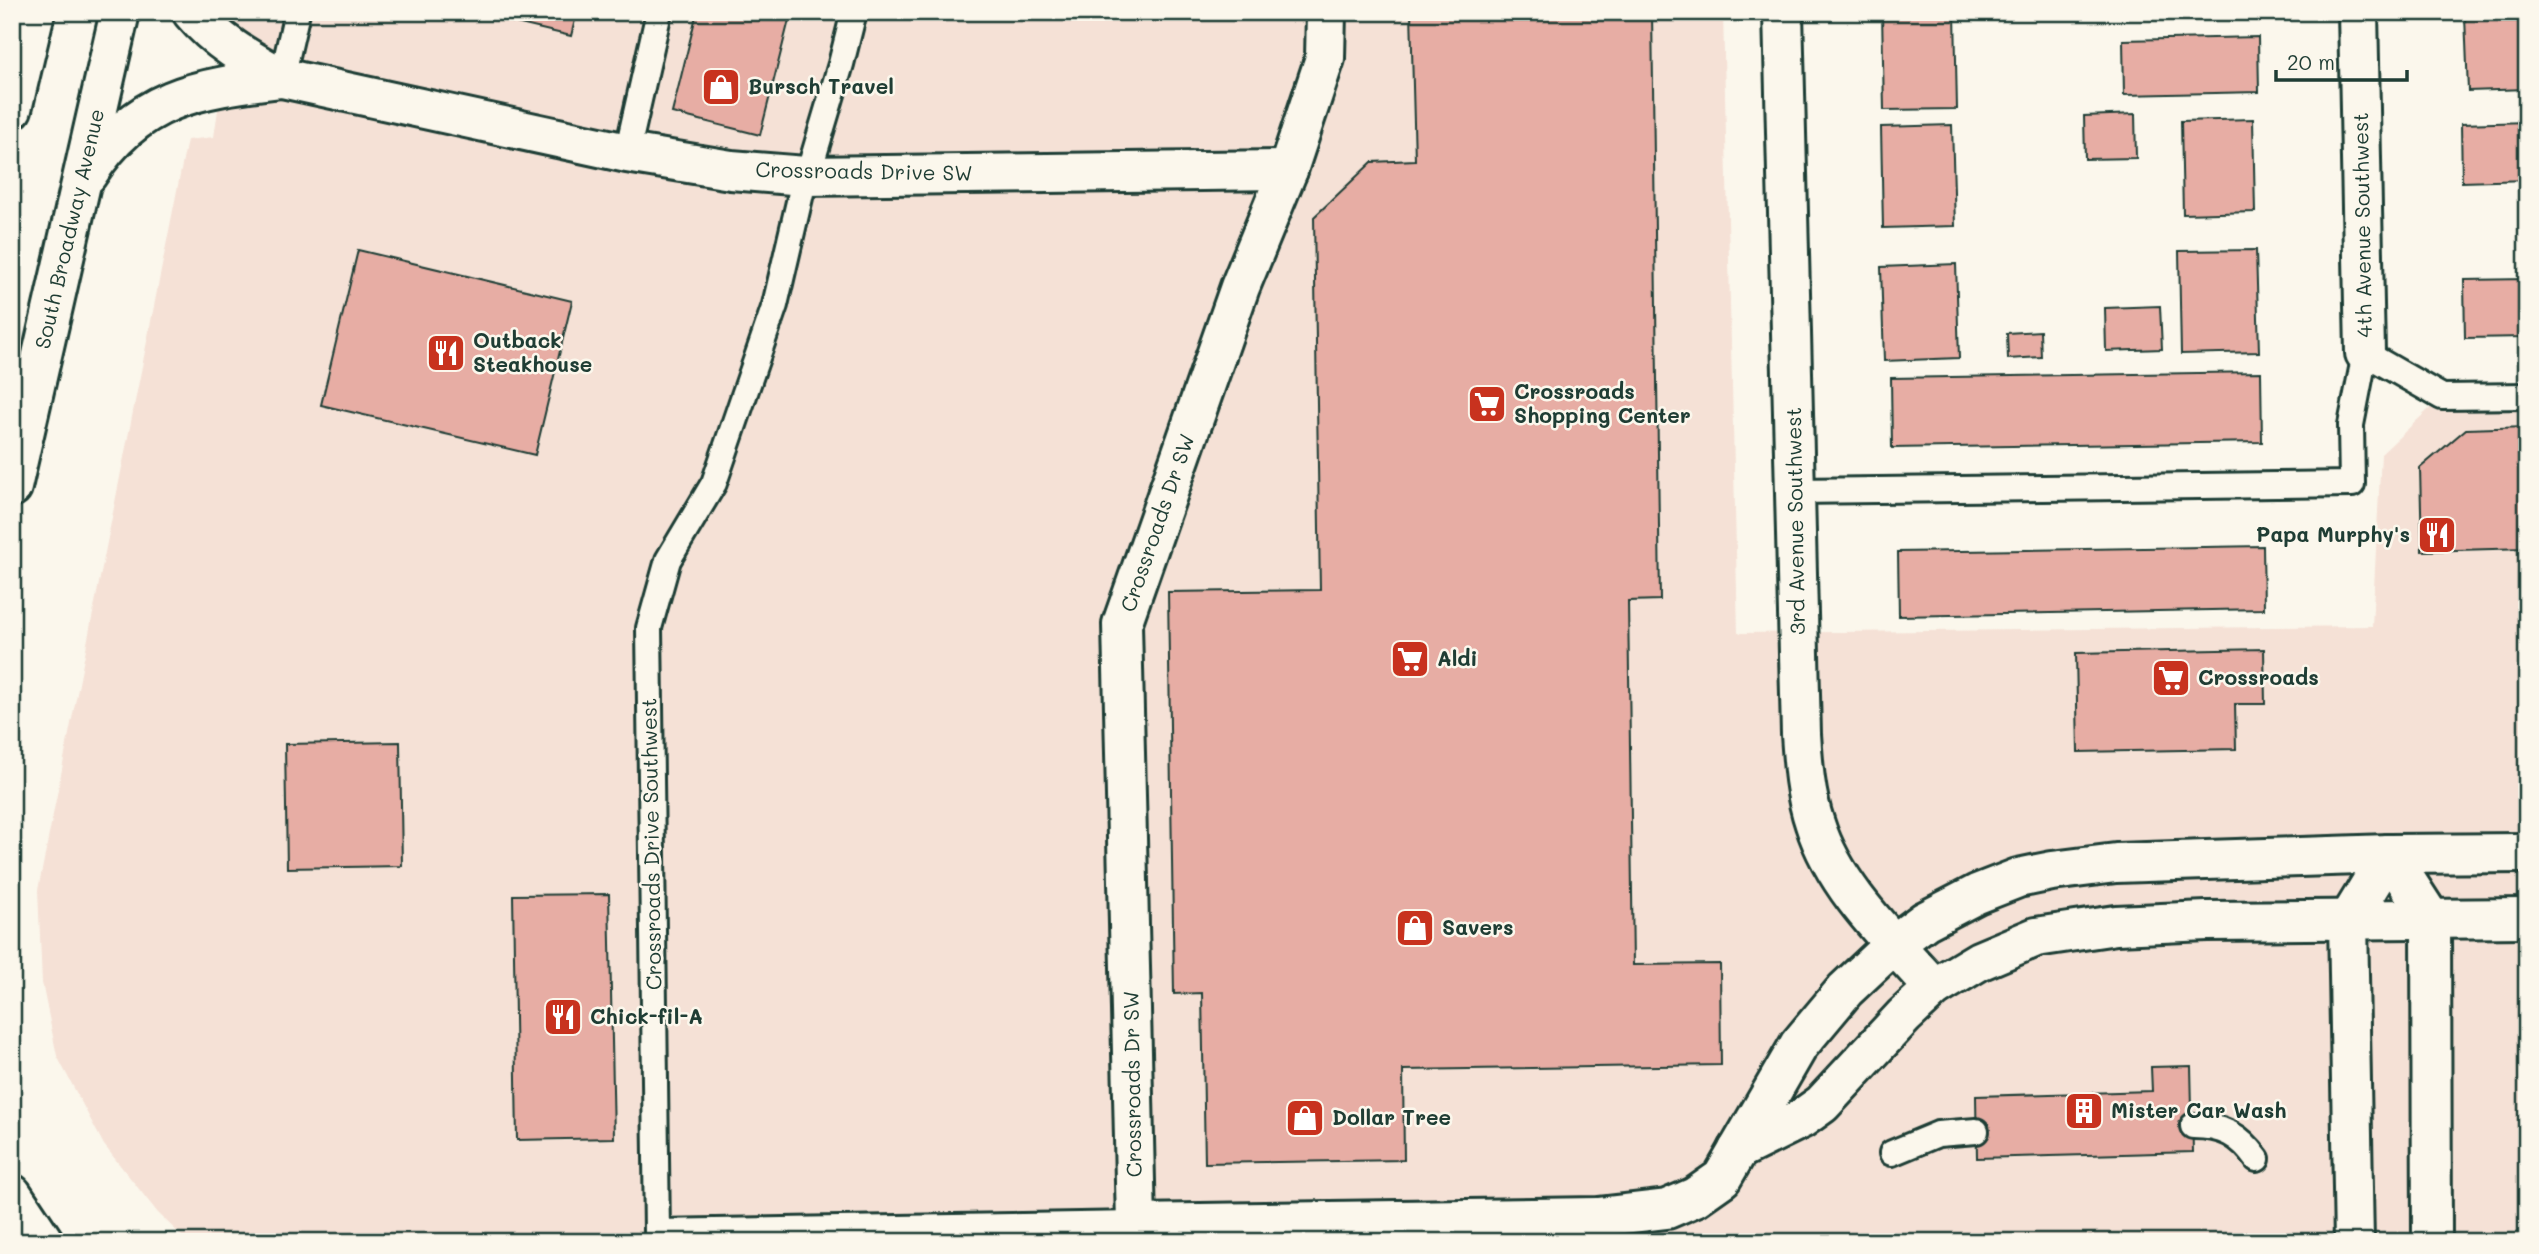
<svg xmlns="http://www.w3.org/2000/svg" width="2539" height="1254" font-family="Mali,sans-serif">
<rect width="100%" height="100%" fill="#fbf7ec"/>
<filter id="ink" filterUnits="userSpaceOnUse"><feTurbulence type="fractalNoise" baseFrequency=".0143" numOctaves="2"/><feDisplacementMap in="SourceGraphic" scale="14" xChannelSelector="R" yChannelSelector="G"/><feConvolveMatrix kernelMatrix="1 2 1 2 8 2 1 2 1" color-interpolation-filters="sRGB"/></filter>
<g filter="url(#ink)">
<polygon fill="#f5e1d6" points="220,12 1723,12 1738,633 2372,626 2381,454 2442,397 2527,396 2527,1242 188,1242 158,1213 104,1145 57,1056 42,983 38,890 187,140 214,137 231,22"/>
<g fill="#e7ada4" stroke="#1f3d34" stroke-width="2">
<polygon points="469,12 577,12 571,36"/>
<polygon points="697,12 791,12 760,135 672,113"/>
<polygon points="1411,12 1652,12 1660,600 1628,601 1633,965 1720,964 1721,1065 1403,1070 1404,1160 1205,1163 1202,993 1174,994 1168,592 1320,590 1314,217 1372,162 1415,160"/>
<polygon points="1882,12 1955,12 1957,109 1884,110"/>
<polygon points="2527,14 2527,89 2468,91 2465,16"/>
<polygon points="2258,37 2259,92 2124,95 2123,40"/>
<polygon points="2135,114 2136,158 2085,159 2084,116"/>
<polygon points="2253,119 2255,212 2183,214 2181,121"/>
<polygon points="2527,122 2527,180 2462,182 2461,124"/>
<polygon points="1952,125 1955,226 1883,228 1881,127"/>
<polygon points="358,250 572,301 535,455 321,405"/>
<polygon points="2256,250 2259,352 2181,354 2179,251"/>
<polygon points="1956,264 1959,358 1884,361 1881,267"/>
<polygon points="2527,279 2527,337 2465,338 2464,280"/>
<polygon points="2160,306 2162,349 2106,351 2105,308"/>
<polygon points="2040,331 2041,357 2008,359 2007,333"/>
<polygon points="2261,372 2262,442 1892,448 1891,378"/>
<polygon points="2527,427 2527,548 2422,551 2420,468 2466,429"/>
<polygon points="2263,546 2264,609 1899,616 1898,552"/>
<polygon points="2264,649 2265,704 2235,704 2236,749 2078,752 2076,653"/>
<polygon points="400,742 402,866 287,868 285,744"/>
<polygon points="609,894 614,1138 517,1140 513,895"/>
<polygon points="2191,1066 2193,1152 1977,1158 1976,1096 2152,1091 2151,1067"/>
</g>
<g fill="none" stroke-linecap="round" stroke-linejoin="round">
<g stroke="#1f3d34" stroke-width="30">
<g id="lane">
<polyline points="854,12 841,64 808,175 805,176 775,305 714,483 668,560 649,628 657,1232 1136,1224"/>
<polyline points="282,78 297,12"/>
<polyline points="627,153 659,12"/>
<polyline points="1796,491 2352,484 2351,425 2365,353 2442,397 2527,396"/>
<path d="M2193 1126C2223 1126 2240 1135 2257 1159"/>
<polyline points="1892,1153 1938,1134 1976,1131"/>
</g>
</g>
<g stroke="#1f3d34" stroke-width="44">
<g id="street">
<polyline points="1326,12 1325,58 1288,170 1240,287 1122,624 1136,1224 1598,1217 1667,1209 1695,1197 1722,1178 1799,1045 1845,990 1894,944 1925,921 1977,894 2018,878 2052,871 2116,863 2389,854 2527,853"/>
<path d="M1783 12 1801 734C1803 764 1805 795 1815 824 1835 888 1890 939 1934 988"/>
<polyline points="2358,12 2365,353"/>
<polyline points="282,78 627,153 731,170 805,176 1288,170"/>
<polyline points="2389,854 2431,919 2432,1242"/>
<polyline points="1738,1150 1801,1119 1822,1104 1904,1016 1934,988 1979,961 2036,937 2116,925 2207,921 2527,918"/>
<polyline points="2354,1242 2348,921 2389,854"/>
</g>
</g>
<g stroke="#1f3d34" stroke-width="44">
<g id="primary">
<path d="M192 12C217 42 248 59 282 78"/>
<polyline points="12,109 35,12"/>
<path d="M87 175C137 97 196 88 282 78"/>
<polyline points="12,487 120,12"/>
<polyline points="12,1194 44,1242"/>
</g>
</g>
<use href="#lane" stroke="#fbf7ec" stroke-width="24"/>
<use href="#street" stroke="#fbf7ec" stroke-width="38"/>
<use href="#primary" stroke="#fbf7ec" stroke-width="38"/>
</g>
</g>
<defs>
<g id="shop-square" transform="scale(2.0125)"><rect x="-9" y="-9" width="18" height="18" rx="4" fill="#c8321e" stroke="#fbf7ec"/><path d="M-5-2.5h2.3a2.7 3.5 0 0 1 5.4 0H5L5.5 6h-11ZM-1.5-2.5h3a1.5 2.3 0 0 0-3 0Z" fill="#fff"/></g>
<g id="restaurant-square" transform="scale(2.0125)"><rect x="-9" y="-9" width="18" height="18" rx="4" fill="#c8321e" stroke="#fbf7ec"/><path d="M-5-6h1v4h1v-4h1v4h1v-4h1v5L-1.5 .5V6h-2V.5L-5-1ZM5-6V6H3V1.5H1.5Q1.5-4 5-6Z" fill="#fff"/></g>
<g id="supermarket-square" transform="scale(2.0125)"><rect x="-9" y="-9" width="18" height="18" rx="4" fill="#c8321e" stroke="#fbf7ec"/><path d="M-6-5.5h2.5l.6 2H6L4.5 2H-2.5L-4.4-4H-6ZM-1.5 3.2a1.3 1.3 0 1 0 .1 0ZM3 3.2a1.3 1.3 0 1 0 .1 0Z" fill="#fff"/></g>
<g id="building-square" transform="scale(2.0125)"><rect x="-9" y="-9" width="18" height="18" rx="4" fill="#c8321e" stroke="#fbf7ec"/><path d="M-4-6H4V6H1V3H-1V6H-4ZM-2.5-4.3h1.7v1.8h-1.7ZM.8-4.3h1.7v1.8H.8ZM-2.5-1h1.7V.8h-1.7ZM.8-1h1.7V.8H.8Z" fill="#fff"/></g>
</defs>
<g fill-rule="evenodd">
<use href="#shop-square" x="721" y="87"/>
<use href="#restaurant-square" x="446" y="353"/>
<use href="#supermarket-square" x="1487" y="404"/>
<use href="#restaurant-square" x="2437" y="535"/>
<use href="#supermarket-square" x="1410" y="659"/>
<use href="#supermarket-square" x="2171" y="678"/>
<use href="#shop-square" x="1415" y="928"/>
<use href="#restaurant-square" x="563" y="1017"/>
<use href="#building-square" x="2084" y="1111"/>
<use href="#shop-square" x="1305" y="1118"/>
</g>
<g text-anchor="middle" stroke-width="5" stroke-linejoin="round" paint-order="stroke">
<g font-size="21" font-weight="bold" fill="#1f3d34" stroke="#fbf7ec" text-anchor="start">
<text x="748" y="94">Bursch Travel</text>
<text x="473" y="348">Outback<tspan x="473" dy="24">Steakhouse</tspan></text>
<text x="1514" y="399">Crossroads<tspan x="1514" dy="24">Shopping Center</tspan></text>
<text x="2410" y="542" text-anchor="end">Papa Murphy's</text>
<text x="1437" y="666">Aldi</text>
<text x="2198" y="685">Crossroads</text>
<text x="1442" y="935">Savers</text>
<text x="590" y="1024">Chick-fil-A</text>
<text x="2111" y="1118">Mister Car Wash</text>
<text x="1332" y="1125">Dollar Tree</text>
</g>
<g font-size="21" fill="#1f3d34" stroke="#fbf7ec">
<text transform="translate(864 172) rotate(1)" y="7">Crossroads Drive SW</text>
<text transform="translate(2363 225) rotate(-91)" y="7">4th Avenue Southwest</text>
<text transform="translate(70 229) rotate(-77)" y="7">South Broadway Avenue</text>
<text transform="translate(1796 521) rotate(-91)" y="7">3rd Avenue Southwest</text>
<text transform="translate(1158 523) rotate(-71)" y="7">Crossroads Dr SW</text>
<text transform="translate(652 844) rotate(-91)" y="7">Crossroads Drive Southwest</text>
<text transform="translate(1133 1084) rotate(-91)" y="7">Crossroads Dr SW</text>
</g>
</g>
<rect width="2539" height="1254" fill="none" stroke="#fbf7ec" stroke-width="42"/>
<rect x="21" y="21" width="2497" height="1212" fill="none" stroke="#1f3d34" stroke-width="2.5" filter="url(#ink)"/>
<path d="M2276 70v10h131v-10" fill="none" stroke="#1f3d34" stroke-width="3.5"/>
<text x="2287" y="70" font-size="21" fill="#1f3d34" stroke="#fbf7ec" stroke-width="5" paint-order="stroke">20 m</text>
</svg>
